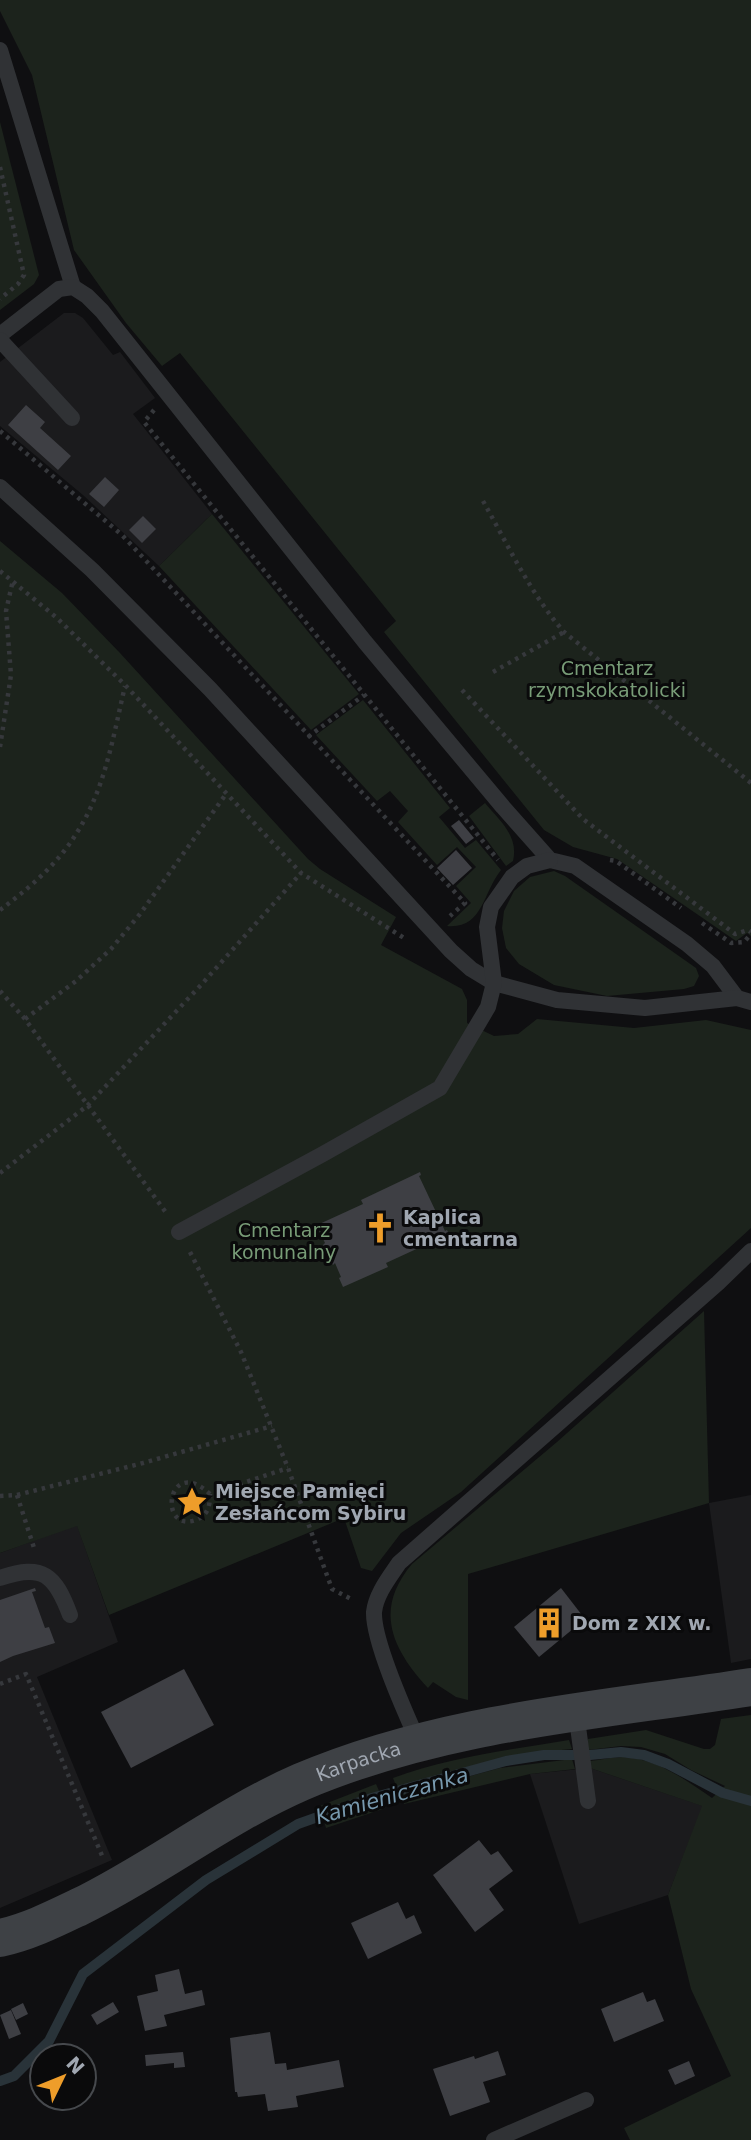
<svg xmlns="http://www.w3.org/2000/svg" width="751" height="2140" font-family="'DejaVu Sans',sans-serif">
<rect width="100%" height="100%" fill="#0f0f11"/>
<g fill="#1b1b1d">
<polygon points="64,313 75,313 83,318 113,355 120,352 155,398 133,414 212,514 159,566 83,495 0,426 0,362"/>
<polygon points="751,1495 751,1659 731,1663 709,1503"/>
<polygon points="77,1525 118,1642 37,1677 112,1860 0,1908 0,1553"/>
<polygon points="590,1768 703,1806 668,1895 579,1924 530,1774"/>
</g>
<g fill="#1c231c">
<polygon points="0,0 751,0 751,936 747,933 736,941 617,859 573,847 544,830 384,632 396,621 180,353 162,366 126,323 74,250 32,75 0,11"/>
<polygon points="0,122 39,275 34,284 0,310"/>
<polygon points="212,514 359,694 311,730 159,566"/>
<polygon points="0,541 62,593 120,653 308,859 320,869 396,917 381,945 462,989 467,1000 467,1023 494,1036 518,1034 537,1019 634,1028 706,1020 751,1030 751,1228 461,1492 401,1533 372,1571 361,1568 344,1518 109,1615 77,1526 0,1553"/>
<path d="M363 700 450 808 439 817 465 848 476 840 501 870C482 894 483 929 447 926L471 903 456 886 476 867 457 847 437 865 398 822 408 811 390 791 377 801 316 735Z"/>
<path d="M485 803C500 821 519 836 513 861L506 866 469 816Z"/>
<polygon points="554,871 565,876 696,968 699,976 694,986 684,989 607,996 554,985 519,964 506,948 502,928 504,911 514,891 530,877"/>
<path d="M704 1311 709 1503 468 1574V1700L456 1697 433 1682 428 1688C391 1648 374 1609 412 1564L557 1442Z"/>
<path d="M751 1715V2140H630L624 2128 731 2076 691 1989 668 1895 702 1806 590 1768V1761C600 1760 612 1757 623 1757 656 1758 686 1780 712 1798L725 1786 691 1770 665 1754 641 1747 621 1746 588 1750V1739L646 1730 704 1749H710L715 1745 721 1719Z"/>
<path d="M569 1740 572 1749C511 1753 455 1770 397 1788L393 1778C450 1757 509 1750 569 1740Z"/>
<polygon points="572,1759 575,1769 530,1774 404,1804 400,1795 500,1768"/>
<polygon points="376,1784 380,1793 320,1813 317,1807"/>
<polygon points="383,1800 386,1808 326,1828 324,1821"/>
</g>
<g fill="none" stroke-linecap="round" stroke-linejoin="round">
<polyline stroke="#293339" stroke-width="10" points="0,2081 14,2076 49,2041 83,1974 206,1880 298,1824 368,1799 506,1761 544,1755 590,1755 621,1752 644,1755 668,1764 723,1793 751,1801"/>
</g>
<g fill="#3e3f44">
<polygon points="26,405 45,422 40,428 71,456 58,470 8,425"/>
<polygon points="105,477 119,490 104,507 89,494"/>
<polygon points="143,516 156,529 142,543 129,530"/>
<polygon points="459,820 474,838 466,844 451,826"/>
<polygon points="456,850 472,868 453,885 437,868"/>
<polygon points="420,1172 421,1175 419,1176 445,1231 447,1230 449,1234 386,1263 388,1267 343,1287 339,1278 341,1277 335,1263 333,1265 331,1262 334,1260 327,1246 325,1248 323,1245 325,1243 319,1230 317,1231 315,1226 363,1204 361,1200"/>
<polygon points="35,1588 36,1591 32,1592 45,1628 49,1627 55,1643 13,1656 0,1662 0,1600"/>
<polygon points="561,1588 585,1619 539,1657 514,1627"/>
<polygon points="184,1669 214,1725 131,1768 101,1712"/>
<polygon points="479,1840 491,1855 498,1851 513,1871 489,1889 504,1910 475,1932 433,1875"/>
<polygon points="398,1902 406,1919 414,1915 422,1933 368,1959 351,1923"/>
<polygon points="179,1969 185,1994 202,1990 205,2005 164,2015 167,2026 145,2031 137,1996 158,1991 155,1975"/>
<polygon points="643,1992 647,2002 655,1999 664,2021 614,2042 601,2009"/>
<polygon points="113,2002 119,2012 97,2025 91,2015"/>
<polygon points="23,2003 28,2014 16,2020 11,2009"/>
<polygon points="11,2010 21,2034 9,2039 0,2015"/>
<polygon points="270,2032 275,2064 286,2063 287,2070 339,2060 344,2087 296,2096 298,2107 268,2111 265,2094 238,2097 237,2092 235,2092 230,2038"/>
<polygon points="498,2051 506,2075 483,2082 490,2102 450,2116 433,2069 474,2056 475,2059"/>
<polygon points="183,2052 185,2067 174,2068 174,2063 146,2066 145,2055"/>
<polygon points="689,2061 695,2076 675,2085 668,2070"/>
</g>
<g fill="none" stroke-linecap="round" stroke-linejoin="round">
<g stroke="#36383c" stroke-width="4.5" stroke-dasharray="3.5 5" stroke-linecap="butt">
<polyline points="0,167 24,275 18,284 0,299"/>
<polyline points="154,410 144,422 498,860"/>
<polyline points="0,431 122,535 465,903 450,916"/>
<path d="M483 501C508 545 530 593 564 632L751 783"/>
<polyline points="0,571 57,618 125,685 301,873 404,938"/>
<polyline points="493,672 564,632"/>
<polyline points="462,690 583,819 735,934 748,930 751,932"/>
<polyline points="308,737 364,695"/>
<polyline points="0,747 11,675 6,611 13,580"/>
<polyline points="610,860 616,861 681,908"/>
<path d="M0 910C28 889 57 865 76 834 105 790 113 737 125 686"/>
<polyline points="702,923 731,943 744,942 751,934"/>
<polyline points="0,991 25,1019 167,1214"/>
<polyline points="25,1019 76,981 111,949 140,914 226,794"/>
<polyline points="0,1173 87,1106 201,985 301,873"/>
<polyline points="190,1252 241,1352 288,1468 332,1589 353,1600"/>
<path d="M210 1494C210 1503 209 1513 200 1518 157 1540 165 1452 210 1494L288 1468"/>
<polyline points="17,1495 35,1551"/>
<polyline points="0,1496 17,1495 143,1463 272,1426"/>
<polyline points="0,1684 26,1674 103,1858"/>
</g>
<g stroke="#303235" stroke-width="16">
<polyline points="0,50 73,287"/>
<polyline points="0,335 59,289 73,287 87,296 102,311 365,642 503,807 550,860 575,866 687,944 713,966 737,998"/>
<polyline points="0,340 72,418"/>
<polyline points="0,487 92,570 210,689 451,951 471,969 494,983 557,1000 645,1008 737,998 751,1002"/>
<polyline points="179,1232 323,1154 440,1088 488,1007 494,983 487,927 491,907 512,877 527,866 550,860"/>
<path d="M0 1578C43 1563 55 1575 70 1615"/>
<polyline points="576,1712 588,1801"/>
<path d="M418 1741C405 1712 373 1641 374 1612 376 1594 389 1578 399 1563L718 1283 751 1251"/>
<polyline points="494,2140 586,2100"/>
</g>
<path stroke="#3e4145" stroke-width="38" id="s1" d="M0 1938C28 1932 54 1919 79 1907 155 1870 223 1816 301 1782 444 1721 599 1711 751 1687"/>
</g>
<defs>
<g id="church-bare" transform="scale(2.415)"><path d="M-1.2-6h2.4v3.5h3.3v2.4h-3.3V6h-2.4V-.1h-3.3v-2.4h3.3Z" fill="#ee9d2a" stroke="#0a0a0b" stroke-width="2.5" paint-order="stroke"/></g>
<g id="sight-bare" transform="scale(2.415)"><path d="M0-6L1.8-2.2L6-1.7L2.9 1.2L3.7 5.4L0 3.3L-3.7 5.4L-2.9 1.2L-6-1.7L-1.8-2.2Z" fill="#ee9d2a" stroke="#0a0a0b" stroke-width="2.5" paint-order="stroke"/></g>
<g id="building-bare" transform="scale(2.415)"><path d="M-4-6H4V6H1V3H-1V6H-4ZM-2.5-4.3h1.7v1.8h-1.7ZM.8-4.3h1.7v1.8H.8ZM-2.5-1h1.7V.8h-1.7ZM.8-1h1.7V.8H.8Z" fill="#ee9d2a" stroke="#0a0a0b" stroke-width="2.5" paint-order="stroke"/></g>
</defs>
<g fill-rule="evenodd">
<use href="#church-bare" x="380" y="1228"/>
<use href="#sight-bare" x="192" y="1502"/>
<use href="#building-bare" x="549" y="1623"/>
</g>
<g text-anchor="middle" stroke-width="6" stroke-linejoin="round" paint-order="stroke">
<g font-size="19" fill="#789c77" stroke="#0a0a0b">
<text x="607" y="675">Cmentarz<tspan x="607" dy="22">rzymskokatolicki</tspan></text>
<text x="284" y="1237">Cmentarz<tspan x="284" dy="22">komunalny</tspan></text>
</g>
<g font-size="19" font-weight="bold" fill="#a0a7b1" stroke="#0a0a0b" text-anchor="start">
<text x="403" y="1224">Kaplica<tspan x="403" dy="22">cmentarna</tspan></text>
<text x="215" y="1498">Miejsce Pamięci<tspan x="215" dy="22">Zesłańcom Sybiru</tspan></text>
<text x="572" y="1630">Dom z XIX w.</text>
</g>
<g font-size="19" fill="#a0a7b1" stroke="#0a0a0b">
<text dy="7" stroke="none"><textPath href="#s1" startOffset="401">Karpacka</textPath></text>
</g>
<g font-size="21" font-style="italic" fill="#7798ad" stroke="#0a0a0b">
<text transform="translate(392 1796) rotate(-16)" y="7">Kamieniczanka</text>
</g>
</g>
<g transform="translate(63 2077) rotate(47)"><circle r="33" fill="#0a0a0b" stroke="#46494d" stroke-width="2"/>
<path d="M0-5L12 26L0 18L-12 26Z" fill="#ee9d2a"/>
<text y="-10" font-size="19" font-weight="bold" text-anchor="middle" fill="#a0a7b1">N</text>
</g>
</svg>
